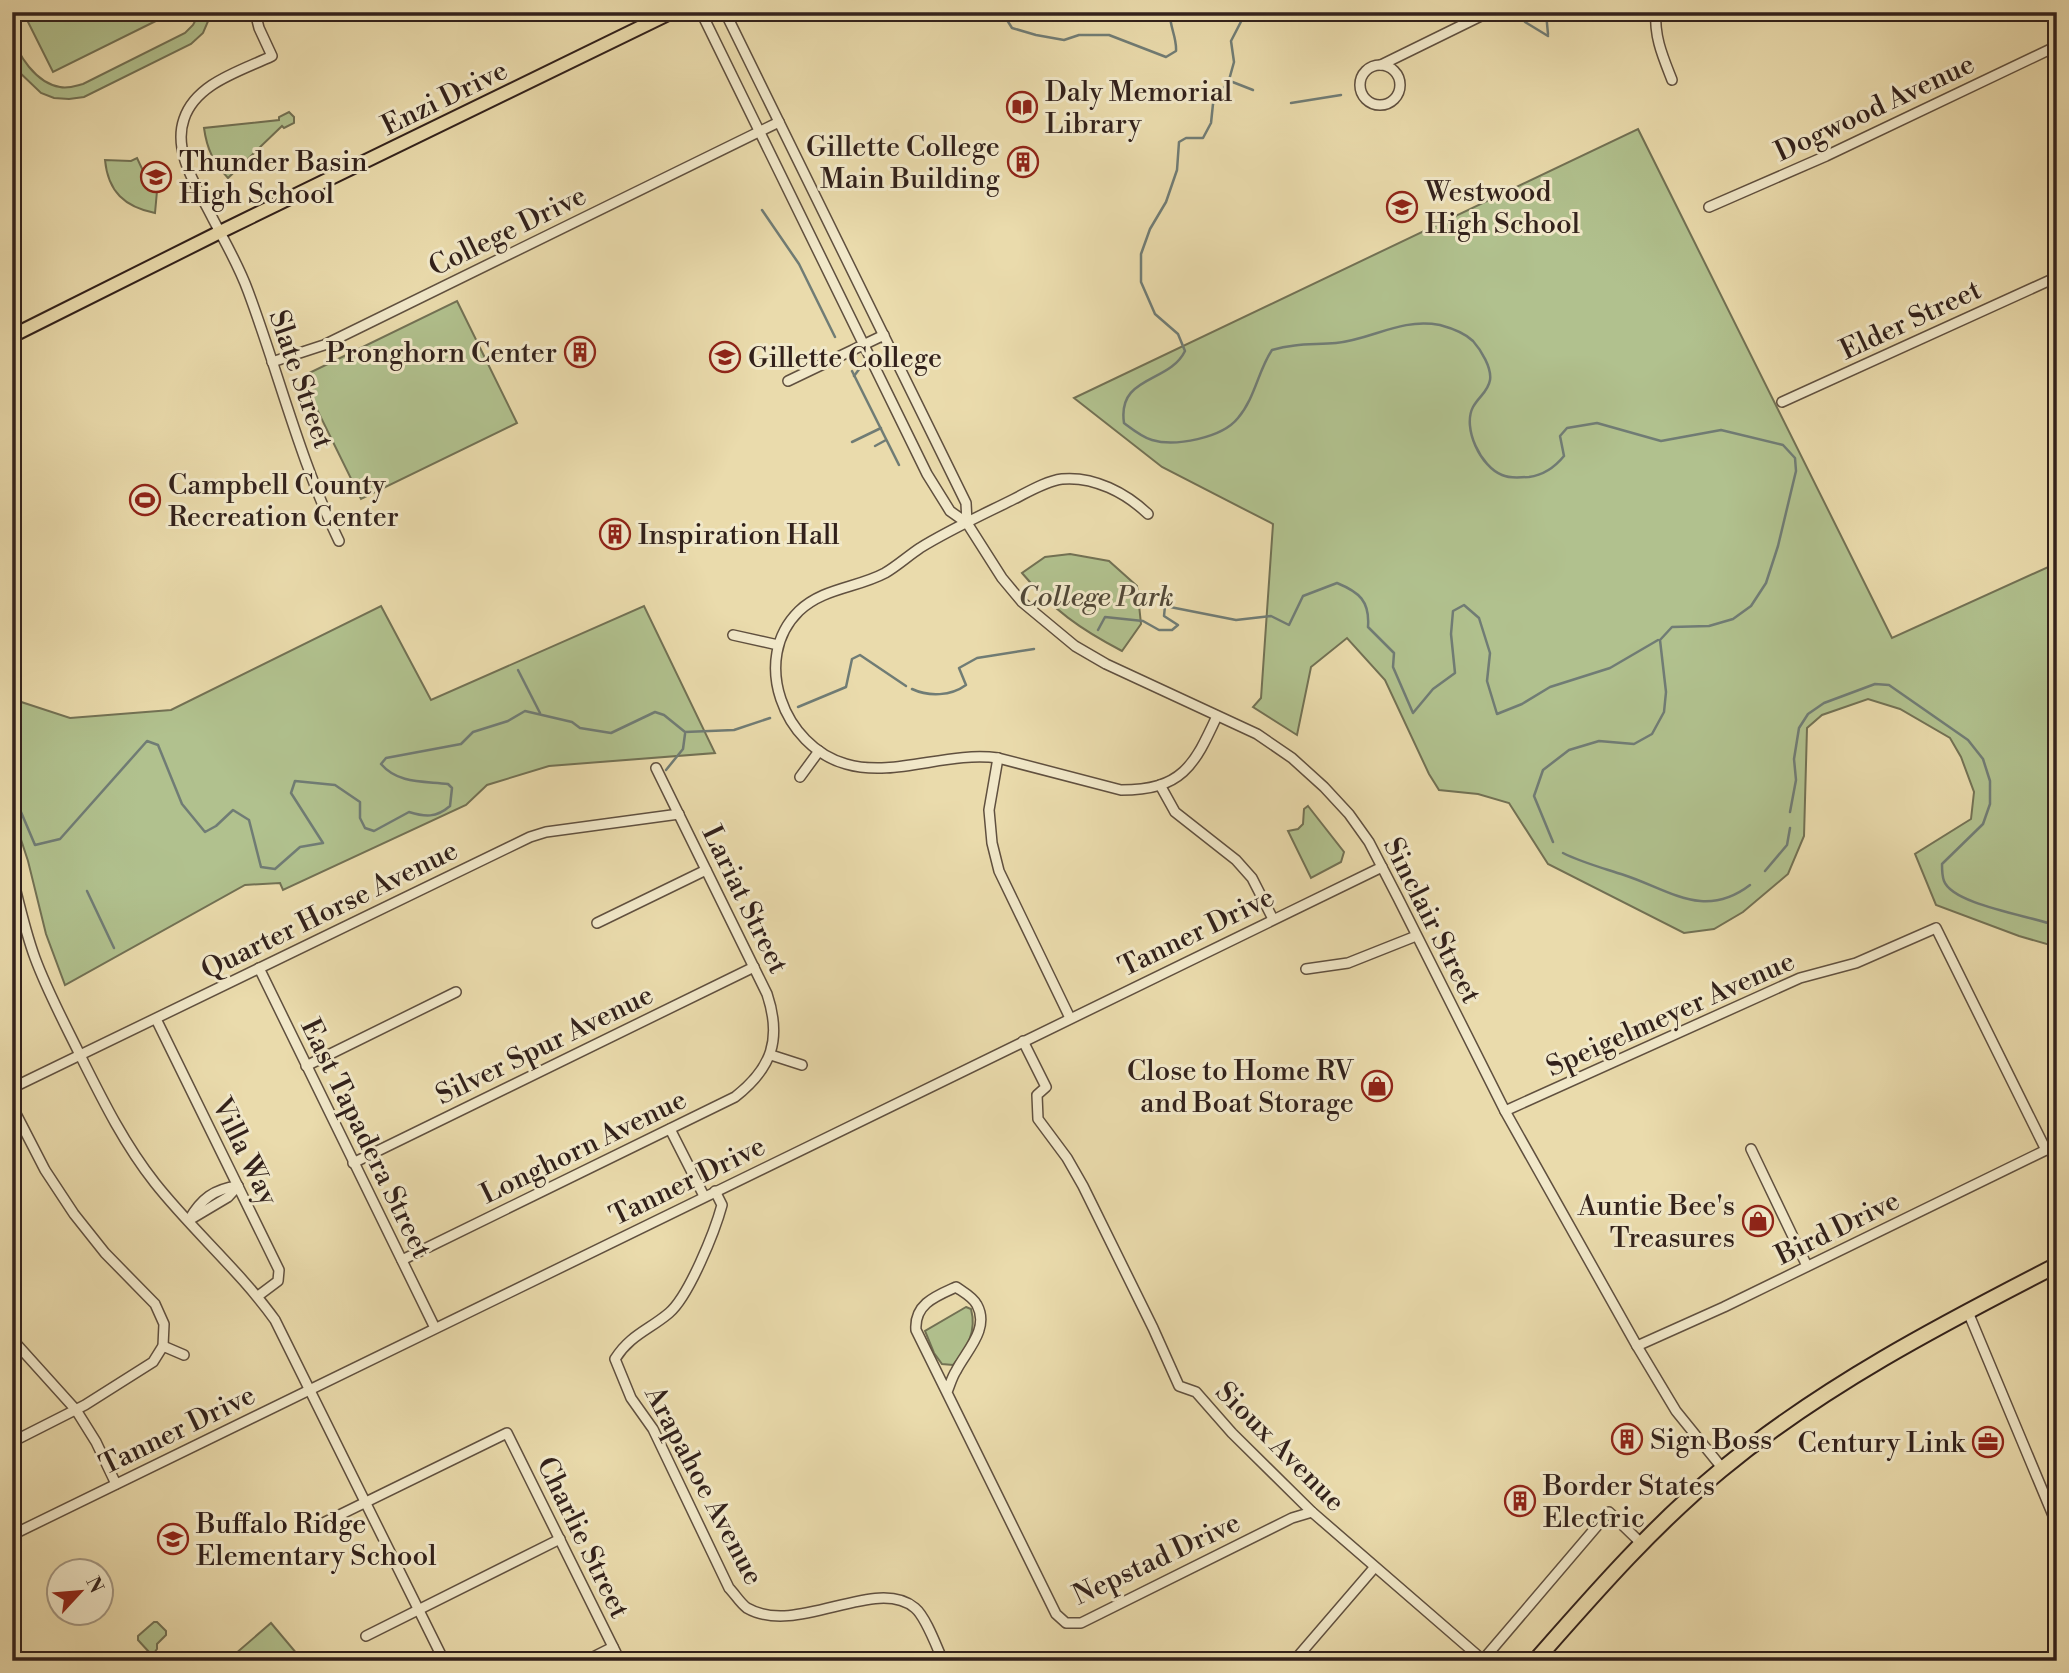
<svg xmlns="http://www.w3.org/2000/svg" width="2069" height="1673" font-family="'Libre Bodoni',serif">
<rect width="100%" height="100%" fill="#eadbac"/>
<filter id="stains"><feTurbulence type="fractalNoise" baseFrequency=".00286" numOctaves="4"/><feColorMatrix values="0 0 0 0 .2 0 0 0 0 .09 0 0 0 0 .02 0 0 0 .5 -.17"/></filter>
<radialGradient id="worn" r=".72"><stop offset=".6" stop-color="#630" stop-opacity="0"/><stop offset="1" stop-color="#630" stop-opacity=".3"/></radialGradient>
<g fill="#b1c18e" stroke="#727154" stroke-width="2">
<polygon points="23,12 174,12 53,72"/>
<path d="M200 12H212L203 33 191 44 84 97 69 99 54 98 41 93 15 68 12 64V33C17 55 36 83 60 87 68 89 75 86 83 84L185 33 193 25Z"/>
<path d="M289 112 294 117V123L284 128 282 126 228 178C214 163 207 150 204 128L279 120V117Z"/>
<polygon points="1638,129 1892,638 2057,563 2057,947 2019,936 1936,905 1915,854 1971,819 1974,792 1961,757 1950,738 1900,709 1868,699 1822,715 1807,728 1804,836 1788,874 1743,912 1714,929 1684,933 1548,864 1509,803 1478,794 1439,790 1429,774 1385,680 1347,638 1311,667 1297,735 1253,707 1261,698 1273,524 1162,467 1074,398"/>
<path d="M137 158 144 173 158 180 155 213C125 207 108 192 105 160L131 161Z"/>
<polygon points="457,301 517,423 361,499 301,377"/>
<path d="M1070 554 1109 561 1137 586 1141 624 1122 651C1080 629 1053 610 1022 573L1045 557Z"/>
<polygon points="381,606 431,700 644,606 715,753 549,766 487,785 466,805 283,890 280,883 245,885 65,985 46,934 28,861 12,812 12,699 70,718 171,710"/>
<polygon points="1308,806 1344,852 1341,862 1311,878 1288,831 1298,829 1303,824 1304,809"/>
<path d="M966 1307 971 1309C977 1331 967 1349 953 1365L942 1364 934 1353 925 1331Z"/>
<polygon points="154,1622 157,1622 166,1631 166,1635 157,1644 157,1649 154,1653 149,1652 138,1640 138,1636"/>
<polygon points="271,1623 303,1661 227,1661"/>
</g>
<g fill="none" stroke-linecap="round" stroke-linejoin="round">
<g stroke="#707c75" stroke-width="2.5">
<path d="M1002 12 1012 28 1036 35 1064 40 1079 35H1109L1166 57 1176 51C1177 37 1169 26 1170 12"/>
<path d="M1246 12 1231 41 1234 62 1229 80 1213 104 1211 123 1203 138H1186L1179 142 1177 170 1166 202 1150 229 1141 254V282L1155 314 1178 334 1185 351C1169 384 1117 375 1124 423 1132 429 1142 437 1152 440 1175 447 1222 438 1238 418 1255 398 1258 371 1272 350 1295 343 1313 345 1336 343 1374 339 1399 318 1440 325 1451 328 1465 333 1473 341 1481 350 1492 368 1490 380 1488 392 1479 396 1473 407 1462 428 1481 467 1502 475 1511 479 1519 477 1529 477 1544 475 1555 467 1564 456L1560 436 1567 428 1597 423 1661 441 1721 430 1783 445 1795 458 1796 471 1778 546 1766 583 1751 606 1733 619 1709 626 1672 627 1660 640 1666 692 1664 712 1652 734 1634 744 1599 741 1569 750 1543 770 1534 796 1553 842"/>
<polyline points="1546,13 1548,34"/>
<polyline points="1525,22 1548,36"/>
<polyline points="1230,81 1253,90"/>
<polyline points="1291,103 1341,95"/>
<polyline points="762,210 799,264 835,337"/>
<polyline points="852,371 899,465"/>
<polyline points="854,376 860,368"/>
<polyline points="852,442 881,428"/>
<polyline points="875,446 886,440"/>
<path d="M1098 630 1105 617 1143 621 1159 630H1172L1178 625 1164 616 1165 606 1236 620 1271 616 1289 625 1303 596 1337 583C1359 592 1370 601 1368 627L1394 653 1393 667 1413 713 1433 689 1455 673 1451 634 1453 611 1464 605 1479 618 1490 653 1487 681 1497 714 1522 704 1550 687 1610 668 1658 640"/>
<polyline points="518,670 540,713"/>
<path d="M912 689C929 697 951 696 966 685L959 668 977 658 1034 649"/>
<polyline points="798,707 846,687 852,659 860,655 906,686"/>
<polyline points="666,770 683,749 685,734"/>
<path d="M21 812 35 845 60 839 147 741 158 745 182 804 205 832 216 826 233 810 249 820 261 867 275 869 300 847 323 843 291 793 295 781 335 785 360 802V818L365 828 374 831 409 812C425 817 436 818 450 806L452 788 448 784C424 781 398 784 381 764L386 758 461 744 473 732 508 721 525 711 572 722 580 728 611 733 655 712 664 715 685 732 734 730 770 718"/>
<path d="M1790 812 1796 780 1794 759 1799 728 1808 714 1824 703 1875 684 1889 685 1968 740 1983 759 1990 781V804L1983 824 1942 864C1942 869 1942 876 1944 881 1953 905 2032 916 2057 926"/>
<path d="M1563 853C1583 863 1603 868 1624 875 1670 890 1704 920 1750 885"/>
<polyline points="1765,871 1787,845 1790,828"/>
<polyline points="87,891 114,948"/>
</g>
<g stroke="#60503f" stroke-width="12">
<g id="minor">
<path d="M255 12 259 28 272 56C241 71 196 83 184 119 172 153 199 190 213 219 225 242 239 266 248 291 279 374 300 461 339 541"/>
<polyline points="701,12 927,474 950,511 967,523"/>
<polyline points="725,12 966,503 967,523 1002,578 1022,602 1075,646 1106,664 1257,734 1292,758 1324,787 1349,814 1369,842 1398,898 1505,1111 1637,1346 1676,1411 1723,1469"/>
<path d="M1656 12C1654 37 1663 57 1672 80"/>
<circle cx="1380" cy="85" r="20"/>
<polyline points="1381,65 1489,12"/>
<polyline points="1709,207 1826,156 2057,46"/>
<polyline points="272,362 324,345 779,122"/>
<polyline points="788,381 884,335"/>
<polyline points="1782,402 2057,277"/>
<path d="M1148 514C1126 493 1094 476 1062 479 1046 481 1028 492 1014 499 982 515 949 530 920 548 908 556 897 566 885 573 857 588 823 588 799 611 750 659 784 747 846 764 894 778 947 751 998 758L1121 790C1182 790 1194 766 1217 716"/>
<polyline points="733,635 778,645"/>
<polyline points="998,758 989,810 992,843 999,871 1070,1018"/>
<polyline points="800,777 819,751"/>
<polyline points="1160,785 1175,812 1236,860 1252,878 1273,919"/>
<path d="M12 875C19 903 25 931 35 958 48 993 66 1026 82 1059 104 1103 125 1145 155 1183 193 1231 239 1270 275 1320L444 1661"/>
<polyline points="597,923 706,870"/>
<polyline points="259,968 435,1328"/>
<polyline points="1306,969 1348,963 1416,936"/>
<polyline points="156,1019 279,1270 278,1281 258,1296"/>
<polyline points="1023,1041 1046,1087 1037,1095 1038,1119 1067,1158 1083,1186 1153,1328 1179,1386 1196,1392 1232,1433 1312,1512 1484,1661"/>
<polyline points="771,1055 802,1065"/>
<polyline points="306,1066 456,992"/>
<polyline points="12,1088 530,837 546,832 679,814"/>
<polyline points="12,1106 45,1170 74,1214 105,1253 155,1304 164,1324 163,1346 153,1362 85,1405 12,1442"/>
<polyline points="1505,1111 1800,978 1856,963 1936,928 2046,1150"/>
<polyline points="670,1129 704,1196"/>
<polyline points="1751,1149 1807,1266"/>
<polyline points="353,1163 754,967"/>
<path d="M715 1191 722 1205C715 1231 689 1296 669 1313 649 1330 630 1335 615 1359L631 1398 653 1429 729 1588C735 1594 740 1603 747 1608 797 1637 876 1575 915 1608 926 1617 937 1648 943 1661"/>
<polyline points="191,1219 228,1197 238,1186"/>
<path d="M189 1220C201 1199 214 1189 238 1186"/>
<path d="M402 1260 735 1097C772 1068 782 1039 767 994L656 768"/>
<polyline points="1968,1312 2057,1525"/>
<polyline points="12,1339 76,1410 96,1442 116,1484"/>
<polyline points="163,1346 184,1355"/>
<polyline points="1637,1346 1724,1307 2046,1150 2057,1149"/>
<path d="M947 1392C950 1385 952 1377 956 1371 966 1351 990 1329 977 1305 973 1297 963 1292 956 1287 936 1296 914 1304 916 1330L1056 1614 1066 1623H1081L1292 1518 1312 1512"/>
<polyline points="313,1528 507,1433 620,1661"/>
<polyline points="12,1535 1382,867"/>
<polyline points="366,1636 560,1539"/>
<polyline points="585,1661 613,1647"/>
<polyline points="1294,1661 1374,1568"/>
<polyline points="1482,1661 1609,1512 1641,1543"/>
</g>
</g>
<g stroke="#32211b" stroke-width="16">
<polyline id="major" points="12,336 220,232 672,12"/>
</g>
<g stroke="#32211b" stroke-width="18">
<path id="highway" d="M1535 1661C1594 1594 1652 1527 1721 1470 1823 1386 1940 1325 2057 1265"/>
</g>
<use href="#minor" stroke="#f1e8c9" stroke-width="9"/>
<use href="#major" stroke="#eadbac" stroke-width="12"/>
<use href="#highway" stroke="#eadbac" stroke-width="14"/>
</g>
<defs>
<g id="library-ring" transform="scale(1.575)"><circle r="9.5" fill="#f1e8c9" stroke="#8f2418" stroke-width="1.5"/><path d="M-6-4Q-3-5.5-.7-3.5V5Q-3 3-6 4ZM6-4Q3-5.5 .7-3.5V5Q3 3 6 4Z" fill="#8f2418"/></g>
<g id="building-ring" transform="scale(1.575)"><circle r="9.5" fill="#f1e8c9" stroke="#8f2418" stroke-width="1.5"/><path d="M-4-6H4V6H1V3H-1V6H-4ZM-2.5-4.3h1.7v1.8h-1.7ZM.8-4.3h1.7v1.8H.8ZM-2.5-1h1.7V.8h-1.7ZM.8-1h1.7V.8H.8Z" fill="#8f2418"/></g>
<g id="school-ring" transform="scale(1.575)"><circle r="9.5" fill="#f1e8c9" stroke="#8f2418" stroke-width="1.5"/><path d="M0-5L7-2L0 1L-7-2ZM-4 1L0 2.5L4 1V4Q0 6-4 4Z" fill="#8f2418"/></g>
<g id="university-ring" transform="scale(1.575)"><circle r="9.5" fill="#f1e8c9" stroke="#8f2418" stroke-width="1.5"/><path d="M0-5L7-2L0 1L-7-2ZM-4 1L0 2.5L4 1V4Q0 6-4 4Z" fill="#8f2418"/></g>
<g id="stadium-ring" transform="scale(1.575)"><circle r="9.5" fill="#f1e8c9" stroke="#8f2418" stroke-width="1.5"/><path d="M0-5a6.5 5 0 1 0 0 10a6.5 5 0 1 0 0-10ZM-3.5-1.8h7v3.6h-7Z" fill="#8f2418"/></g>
<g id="shop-ring" transform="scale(1.575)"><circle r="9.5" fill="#f1e8c9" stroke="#8f2418" stroke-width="1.5"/><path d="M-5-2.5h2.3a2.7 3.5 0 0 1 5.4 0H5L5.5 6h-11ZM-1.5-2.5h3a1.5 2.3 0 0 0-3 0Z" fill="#8f2418"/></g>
<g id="office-ring" transform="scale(1.575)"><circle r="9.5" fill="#f1e8c9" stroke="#8f2418" stroke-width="1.5"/><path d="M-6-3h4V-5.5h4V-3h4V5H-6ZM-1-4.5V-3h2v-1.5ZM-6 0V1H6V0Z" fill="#8f2418"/></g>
</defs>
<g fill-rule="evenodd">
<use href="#library-ring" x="1022" y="107"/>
<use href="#building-ring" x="1023" y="162"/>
<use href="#school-ring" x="156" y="177"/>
<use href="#school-ring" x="1402" y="207"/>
<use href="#building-ring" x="580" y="352"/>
<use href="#university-ring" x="725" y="357"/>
<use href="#stadium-ring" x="145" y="500"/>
<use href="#building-ring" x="615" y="534"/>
<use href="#shop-ring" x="1377" y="1086"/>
<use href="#shop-ring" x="1758" y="1221"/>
<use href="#building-ring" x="1627" y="1439"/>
<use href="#office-ring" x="1988" y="1442"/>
<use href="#building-ring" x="1520" y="1501"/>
<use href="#school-ring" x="173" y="1539"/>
</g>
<g text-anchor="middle" stroke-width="6" stroke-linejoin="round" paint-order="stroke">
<g font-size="28" fill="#32211b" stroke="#f1e8c9" text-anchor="start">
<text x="1045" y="101">Daly Memorial<tspan x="1045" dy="32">Library</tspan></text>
<text x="1000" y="156" text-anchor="end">Gillette College<tspan x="1000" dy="32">Main Building</tspan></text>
<text x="179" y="171">Thunder Basin<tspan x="179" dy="32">High School</tspan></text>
<text x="1425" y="201">Westwood<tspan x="1425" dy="32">High School</tspan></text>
<text x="557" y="362" text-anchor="end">Pronghorn Center</text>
<text x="748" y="367">Gillette College</text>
<text x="168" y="494">Campbell County<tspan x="168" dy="32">Recreation Center</tspan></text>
<text x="638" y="544">Inspiration Hall</text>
<text x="1354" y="1080" text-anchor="end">Close to Home RV<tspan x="1354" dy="32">and Boat Storage</tspan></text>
<text x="1735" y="1215" text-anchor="end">Auntie Bee's<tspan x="1735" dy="32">Treasures</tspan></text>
<text x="1650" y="1449">Sign Boss</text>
<text x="1965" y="1452" text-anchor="end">Century Link</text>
<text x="1543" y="1495">Border States<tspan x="1543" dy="32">Electric</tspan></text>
<text x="196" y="1533">Buffalo Ridge<tspan x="196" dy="32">Elementary School</tspan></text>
</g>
<g font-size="28" fill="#32211b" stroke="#f1e8c9">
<text transform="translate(444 97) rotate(-26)" y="10">Enzi Drive</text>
<text transform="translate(1874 107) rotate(-25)" y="10">Dogwood Avenue</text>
<text transform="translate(507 230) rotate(-26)" y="10">College Drive</text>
<text transform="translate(1910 319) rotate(-25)" y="10">Elder Street</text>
<text transform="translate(302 379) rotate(71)" y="10">Slate Street</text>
<text transform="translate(746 899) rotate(64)" y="10">Lariat Street</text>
<text transform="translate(329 909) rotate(-26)" y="10">Quarter Horse Avenue</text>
<text transform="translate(1433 920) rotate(63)" y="10">Sinclair Street</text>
<text transform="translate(1196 931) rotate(-26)" y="10">Tanner Drive</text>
<text transform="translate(1670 1013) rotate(-24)" y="10">Speigelmeyer Avenue</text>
<text transform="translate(544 1044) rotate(-26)" y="10">Silver Spur Avenue</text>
<text transform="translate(367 1138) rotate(64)" y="10">East Tapadera Street</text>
<text transform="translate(583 1146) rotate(-26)" y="10">Longhorn Avenue</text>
<text transform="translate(246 1151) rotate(64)" y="10">Villa Way</text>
<text transform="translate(687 1180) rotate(-26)" y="10">Tanner Drive</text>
<text transform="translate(1837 1227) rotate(-26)" y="10">Bird Drive</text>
<text transform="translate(177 1429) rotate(-26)" y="10">Tanner Drive</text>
<text transform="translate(1281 1446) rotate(45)" y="10">Sioux Avenue</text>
<text transform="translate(705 1485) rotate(62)" y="10">Arapahoe Avenue</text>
<text transform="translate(584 1537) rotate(64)" y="10">Charlie Street</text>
<text transform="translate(1156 1558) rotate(-25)" y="10">Nepstad Drive</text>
</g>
<g font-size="28" font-style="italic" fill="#524938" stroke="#f1e8c9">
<text x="1096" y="606">College Park</text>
</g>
</g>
<rect width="2069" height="1673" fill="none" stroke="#eadbac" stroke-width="42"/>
<rect x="14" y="14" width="2041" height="1645" fill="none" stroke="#32211b" stroke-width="3.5"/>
<rect x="21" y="21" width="2027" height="1631" fill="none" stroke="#32211b" stroke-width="2"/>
<g transform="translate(80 1592) rotate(64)"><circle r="33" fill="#f1e8c9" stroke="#a59883" stroke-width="2"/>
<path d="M0-5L12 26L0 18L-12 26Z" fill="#8f2418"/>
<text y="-10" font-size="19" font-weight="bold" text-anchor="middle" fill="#32211b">N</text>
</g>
<rect width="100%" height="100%" filter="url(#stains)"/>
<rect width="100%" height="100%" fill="url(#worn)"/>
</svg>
